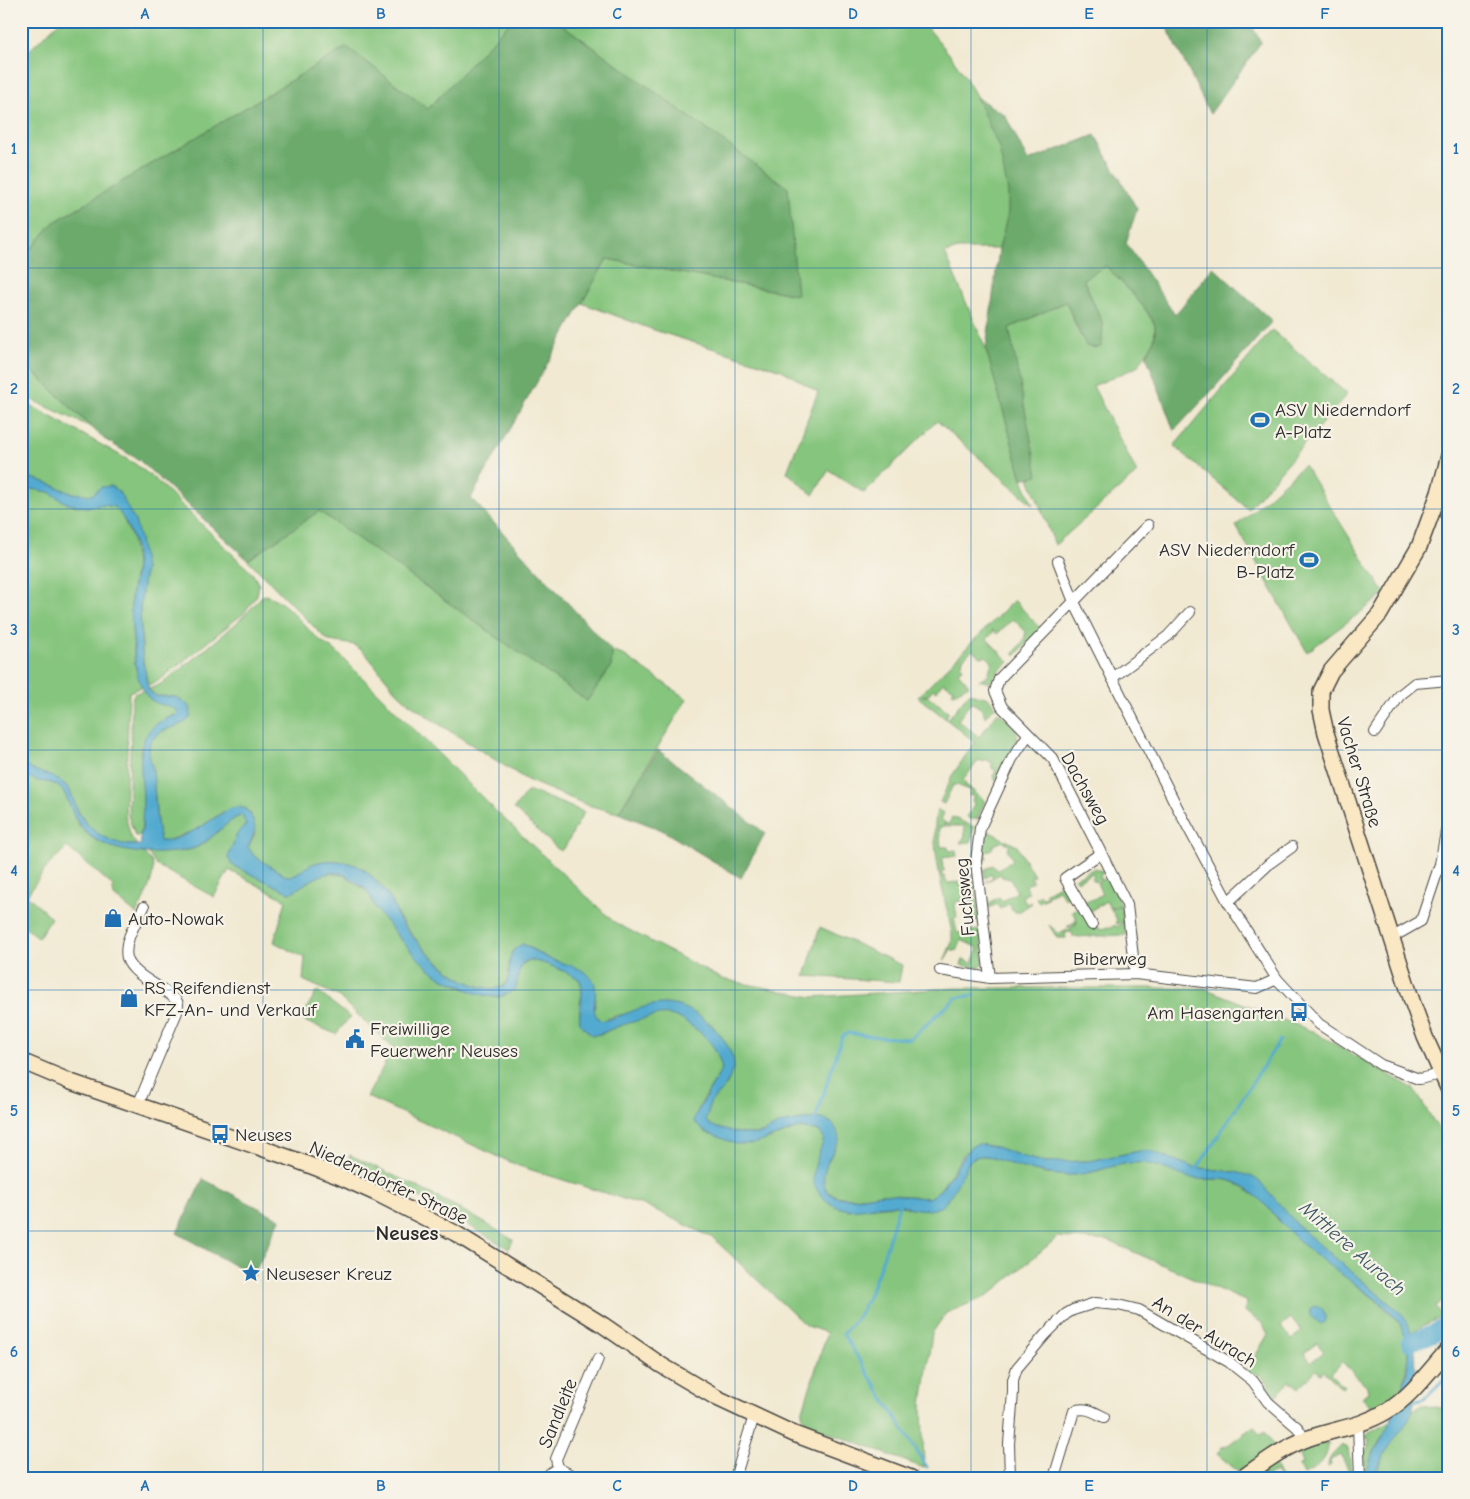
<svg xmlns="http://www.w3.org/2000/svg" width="1470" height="1499" font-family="'Comic Neue',sans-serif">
<rect width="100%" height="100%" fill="#f7f3e8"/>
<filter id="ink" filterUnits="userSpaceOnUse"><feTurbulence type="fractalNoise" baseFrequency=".02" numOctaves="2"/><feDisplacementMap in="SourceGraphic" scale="10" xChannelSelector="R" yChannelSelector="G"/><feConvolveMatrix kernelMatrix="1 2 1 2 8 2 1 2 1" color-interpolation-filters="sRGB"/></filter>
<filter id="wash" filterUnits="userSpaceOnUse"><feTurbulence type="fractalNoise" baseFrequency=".0096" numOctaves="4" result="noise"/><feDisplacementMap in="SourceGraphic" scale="20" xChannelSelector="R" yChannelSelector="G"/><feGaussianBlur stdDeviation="1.12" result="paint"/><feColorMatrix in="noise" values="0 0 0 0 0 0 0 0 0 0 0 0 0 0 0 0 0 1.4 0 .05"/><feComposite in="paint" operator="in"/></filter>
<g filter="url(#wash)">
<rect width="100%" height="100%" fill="#f1e9d2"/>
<g fill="#85c57d" stroke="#587854" fill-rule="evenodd">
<polygon points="60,21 511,21 428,109 347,47 53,223 21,261 21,58"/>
<path d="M557 21H922C935 37 949 52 960 69 986 110 1012 162 1008 212 1007 224 1002 237 999 249H958L945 253 986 349 1022 479 1033 505 937 421 864 493 829 470 813 495 787 472 818 392 782 370 654 330 582 303 607 259 796 295 788 189Z"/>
<polygon points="1106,266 1143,306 1155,325 1154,342 1137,367 1093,386 1137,473 1055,545 1029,478 1032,478 1009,328 1066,302 1080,336 1103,324 1083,278"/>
<polygon points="1272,330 1347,394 1248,509 1174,446"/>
<polygon points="31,370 91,427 21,395 21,387"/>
<polygon points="21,400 134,463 156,480 253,574 259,585 257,595 244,613 160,680 148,685 143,661 140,608 145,569 119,492 97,490 92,495 71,493 45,482 21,475"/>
<polygon points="1304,465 1385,594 1307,652 1236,526"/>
<path d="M21 487 49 492 68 504 86 507 104 505 115 507 122 516 132 538 136 565 131 597V618L135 666 142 687 129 692 125 815 131 837 137 845C112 847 88 831 78 810 73 801 72 789 63 783 50 775 34 772 21 764Z"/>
<polygon points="319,511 587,701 611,667 612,651 625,656 687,699 618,813 587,805 527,780 434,721 409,703 396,691 365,653 355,645 329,641 322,635 248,560"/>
<path d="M265 595C293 602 308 638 335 650L500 815 614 922 722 979 812 997 955 988H1204L1314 1032 1414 1089 1449 1146V1292L1436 1308 1443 1316 1411 1332 1403 1315 1302 1230 1279 1205 1235 1172 1192 1167 1170 1158 1140 1151 1089 1161 1045 1162 1027 1158 996 1147 965 1152 941 1189 929 1198C914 1198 899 1194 884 1194 868 1195 826 1207 823 1180 821 1163 840 1150 838 1134L818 1118C806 1119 794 1121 783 1124 776 1126 771 1130 765 1132 750 1137 714 1133 705 1120L708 1115 710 1103 727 1085 733 1067V1058L728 1047 721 1036 710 1023 676 1005 615 1016 601 1021C592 1014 594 1009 596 999L579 969 550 959 523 944 511 954 508 979 503 987C466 997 419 946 400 919 396 914 395 907 392 902 387 892 371 873 361 868 347 860 325 858 310 865 303 869 294 877 286 876L254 856 248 847 255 834 251 814 245 808 223 812 198 829 166 841H159C156 817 155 795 153 771 152 764 148 756 149 748 149 744 151 740 153 738 164 726 180 729 190 718L176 697 156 696 149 689 161 684C196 656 234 630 262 596Z"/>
<path d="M1014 600 1041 629 1015 656 1014 653 1024 640 1026 632 1013 619 997 634 993 630 992 631 993 633 987 639 1009 662 998 671 990 683 979 680 988 675 992 662 986 656 981 657 972 650 962 660 963 662 961 665 963 668 958 672 969 685 954 693 952 692 954 689 943 682 936 691 933 689 928 695 922 696H928L949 712 946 716 948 719 969 693 989 698 995 707 985 717C984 708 978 707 971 702L958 720 979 737 998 712C1007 720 1019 727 1017 740L996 781 993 776 996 771 991 767 993 764 986 759 984 762 979 760 963 780 966 783 965 784 985 801 977 819H969L967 815 970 813 974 804 972 800 974 797 969 795 971 791 957 785H953L944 804 940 802 953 774 975 742 918 697Z"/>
<path d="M144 690C151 705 167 703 178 711L177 715 167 717 140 748C142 777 146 809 140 836H135L128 815 132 699 134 694Z"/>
<path d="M21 772C27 776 32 779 38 781 46 782 54 782 60 788 68 796 70 808 75 818 87 844 118 850 144 853 146 856 150 859 152 863 157 874 142 904 136 914L114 896 112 885 67 847 47 867 27 895 51 918 38 938 21 924Z"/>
<polygon points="530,791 584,812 565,847 560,851 514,809 526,793"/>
<path d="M937 810 944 813 941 820 945 822 943 827H939L941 847H948L949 851 956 850 957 856 942 858 943 869 945 870 941 872 942 876H944L947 883 960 882V886L975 883 979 921 974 922 972 902 962 904 960 901H957L955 905 957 918H954L957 933 980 930 984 961 980 968 961 965 963 959 972 963 978 948 961 940 956 951 951 949 944 961 952 942V933C945 898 929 845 937 810Z"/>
<path d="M242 815 246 824 237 834V868L240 867 290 893 313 879 326 873 344 875 368 892 376 909 389 924 395 934 442 978 468 990 490 997H500L511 992C514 984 517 969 524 963 534 955 569 973 579 979 584 988 582 994 580 1003 579 1010 580 1017 580 1024 585 1030 591 1035 599 1034 604 1034 609 1030 614 1028 626 1023 652 1013 665 1014 676 1014 684 1021 693 1027 710 1039 718 1049 722 1069L698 1109 703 1131 710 1134 763 1141 799 1128 819 1131 824 1138 818 1161V1190L824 1198 831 1204 848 1210 893 1205 920 1209 947 1201 969 1162C974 1156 979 1156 987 1156L1044 1174 1068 1175 1097 1171 1115 1165 1140 1162 1152 1164 1195 1179H1222L1232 1181 1242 1187 1263 1201 1278 1220 1308 1249 1375 1299 1399 1322 1405 1336 1408 1356 1403 1387 1372 1412 1369 1405 1362 1398 1365 1394 1368 1393 1367 1386 1342 1362 1331 1374 1344 1386 1342 1388 1324 1371 1321 1374 1316 1370 1299 1388 1290 1381 1273 1400 1265 1390 1269 1384 1260 1375 1254 1373 1252 1376 1246 1372 1268 1334 1262 1323 1244 1311 1247 1302 1109 1241 1058 1237 988 1296 946 1313 932 1333 922 1405 924 1468 806 1424 802 1413 827 1333 805 1325 713 1238 649 1207 519 1166 367 1097 393 1048 338 996 303 980 305 958 274 942 286 900 229 870 214 897 156 865 148 853C162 852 185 853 198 847 214 839 223 822 242 815ZM1291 1318 1302 1331 1292 1339 1281 1326ZM1317 1343 1324 1352 1311 1362 1304 1353Z"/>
<polygon points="952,817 974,827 971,842 960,843 965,836 964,826 944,826 946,823 949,824"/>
<polygon points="984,829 1017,846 1034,876 1031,877 1033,881 1025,886 1029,892 1022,897 1027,904 1031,902 1032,903 1019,912 1015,912 1013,909 1011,909 1010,903 1000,909 997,904 989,908 989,903 999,897 1002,901 1017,892 1010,878 1007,879 1005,877 1003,878 1000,874 986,882 993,877 991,874 985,878 984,870 993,865 997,870 1013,860 1007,849 1010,846 1003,841 992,846 993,848 985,853 987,858 983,861 982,851"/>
<polygon points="1095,868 1103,871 1100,876 1101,879 1094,882 1091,878 1094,876 1092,873 1077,881 1075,878"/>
<polygon points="1108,876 1121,905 1110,908 1106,901 1090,911 1093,917 1090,919 1082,897 1085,902 1090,899 1092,900 1102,894 1097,883"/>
<polygon points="1064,882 1072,895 1065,899 1059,890 1048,895 1047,898 1039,902 1036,898 1041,895 1043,898 1047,896 1045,893"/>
<polygon points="1121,906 1124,921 1117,924 1115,922 1117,920 1111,909"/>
<polygon points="1079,907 1101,930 1107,927 1110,928 1115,925 1117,927 1124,922 1126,935 1073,937 1072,932 1065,933 1066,938 1057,938 1049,925 1059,934 1075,926 1077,921 1075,925 1067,927 1077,920 1072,911"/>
<polygon points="820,927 902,965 899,982 805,976"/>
<polygon points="317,991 350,1017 336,1034 304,1021 305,1011"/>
<path d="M350 1155C406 1181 461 1207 513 1240L509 1249 426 1200 345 1165Z"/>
<path d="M1449 1401V1478H1375C1378 1460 1399 1431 1411 1416L1412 1411 1421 1405 1442 1408Z"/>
<path d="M1391 1421C1382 1439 1367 1457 1367 1478H1365L1364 1451 1368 1450 1369 1439 1365 1437 1369 1432Z"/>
<polygon points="1254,1426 1260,1435 1265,1432 1275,1448 1241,1472 1235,1469 1217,1454 1223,1446 1228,1445"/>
<path d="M1328 1442C1329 1459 1318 1468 1303 1474L1299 1466 1303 1463 1298 1451Z"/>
<path d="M1342 1445 1348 1448 1352 1477 1341 1455 1330 1460 1331 1465 1328 1467C1328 1456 1335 1453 1342 1445Z"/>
<polygon points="1274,1463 1281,1478 1279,1478 1275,1472 1263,1478 1251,1478"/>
</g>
<g fill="#6caa6c" stroke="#4c6a4c">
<polygon points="511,21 557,21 788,188 797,295 607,259 471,498 612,651 611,667 587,701 319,511 248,560 139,460 104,439 21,360 21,261 53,223 347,47 428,109"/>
<polygon points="1164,21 1249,21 1261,42 1210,114"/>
<path d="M976 97 1005 115 1028 161 1095 135 1137 209 1126 243 1175 315 1213 267 1272 321 1216 386 1174 431 1146 355C1152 346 1157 337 1155 326 1152 311 1117 278 1106 266L1083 279 1103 324 1102 346 1097 348 1086 346 1066 302 1009 328 1038 475 1022 479 986 349 999 249 1008 213V192L999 148Z"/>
<polygon points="658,750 765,833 741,878 662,830 618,813"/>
<polygon points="203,1179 280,1219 253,1276 177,1233"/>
</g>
<g fill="#53aad0" stroke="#3f6a7e">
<path d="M21 475 45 482 71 493 92 495 101 487 111 486 119 492 135 521 140 539 145 569 140 608 141 642 143 661 149 691 156 696 176 697 188 705 191 709 190 718C180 729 164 726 153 738 151 740 149 744 149 748 148 755 152 764 153 771 155 795 155 818 160 841 176 842 200 828 213 819 220 815 229 807 237 807 245 807 250 812 252 818 258 829 253 836 248 847L254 856 286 876C294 877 303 869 310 865 325 858 347 860 361 868 371 873 387 892 392 902 395 907 396 914 399 919 419 947 465 997 503 987 516 974 500 953 523 944 532 949 541 955 550 959 563 964 583 966 592 979 602 994 586 1010 601 1021 622 1018 641 1004 663 1004 690 1004 718 1026 729 1049 732 1055 735 1062 733 1068 731 1073 729 1081 726 1085 723 1092 715 1096 711 1102 707 1108 710 1114 705 1120 710 1126 717 1128 725 1130 738 1133 750 1136 763 1133 769 1131 774 1126 780 1124 787 1122 796 1121 803 1120 823 1117 837 1118 839 1141 827 1159 809 1196 845 1198 858 1199 871 1195 883 1194 899 1194 914 1198 929 1198L941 1189 971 1146 979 1144 996 1147 1027 1158 1045 1162 1089 1161 1140 1151H1151L1192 1167 1235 1172 1251 1176 1260 1182 1302 1230 1403 1315C1418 1338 1416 1364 1415 1390 1414 1399 1414 1410 1410 1417 1399 1437 1379 1454 1375 1478H1367C1367 1461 1376 1450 1383 1436 1394 1415 1410 1377 1408 1353 1406 1342 1405 1330 1398 1321 1381 1299 1352 1283 1330 1266 1312 1253 1291 1235 1277 1218 1264 1203 1252 1190 1234 1182 1222 1177 1208 1180 1196 1179 1178 1177 1161 1164 1142 1163 1121 1161 1102 1171 1082 1174 1048 1179 1019 1167 987 1156 979 1156 974 1156 969 1162 964 1172 949 1202 940 1207 926 1214 909 1206 894 1205 870 1204 849 1218 827 1201 822 1197 816 1190 814 1183 810 1172 821 1150 824 1138L819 1131 799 1128 754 1144H736L703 1131 694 1121 695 1116 722 1069C718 1050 709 1038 693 1027 674 1013 666 1012 643 1019 633 1022 624 1024 614 1028 606 1031 601 1035 592 1035L580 1024C578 1010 586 991 579 979 569 973 534 956 524 962 518 967 518 981 516 988 504 998 495 998 480 994 473 993 466 989 459 985 454 983 447 981 442 978 419 964 395 932 378 912 373 906 372 897 367 891 362 886 349 876 342 874 322 869 307 884 290 893L232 865 228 857 237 834 246 825 242 815C223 822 208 845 192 849 156 857 102 856 79 824 70 813 70 797 59 787 54 782 45 782 38 781 32 779 27 776 21 772V764C34 772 52 774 64 784 71 789 73 799 76 808 87 832 114 847 140 845L141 844 140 834 142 830C142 819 143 809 143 798 141 761 131 727 177 715L178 711C168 704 156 706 148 697 137 684 135 665 134 650 133 633 130 617 131 600 132 589 135 578 136 566 138 546 128 522 115 507L104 505 86 507 68 504 49 492 21 487Z"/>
<path d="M1315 1305C1324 1308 1327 1314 1324 1323L1319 1324 1311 1315 1310 1309Z"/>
</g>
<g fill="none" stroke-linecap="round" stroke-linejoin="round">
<g stroke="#53aad0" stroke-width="3">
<polyline points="815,1120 842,1037 848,1033 878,1037 910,1039 956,998 974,995"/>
<polyline points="1196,1170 1280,1040"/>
<path d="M900 1202C889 1237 877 1285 858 1316 854 1322 848 1328 843 1334L927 1467"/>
<polyline points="1412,1401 1425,1398 1449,1374"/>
</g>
<polyline stroke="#53aad0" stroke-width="18" points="1410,1342 1434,1333 1449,1323"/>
</g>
</g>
<g filter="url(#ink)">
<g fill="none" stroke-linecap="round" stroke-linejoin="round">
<g stroke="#494844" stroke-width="12">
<g id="street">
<polyline points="1058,561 1074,602 1176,805 1227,900 1277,979 1319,1024 1381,1065 1419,1079 1441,1074 1449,1071"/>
<polyline points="1112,678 1168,636 1190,612"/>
<polyline points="1375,732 1400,695 1415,683 1449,680"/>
<polyline points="1228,902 1270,863 1292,847"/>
<polyline points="1092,925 1065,878 1101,853"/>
<polyline points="1391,938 1421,921 1440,864 1449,816"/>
<polyline points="940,970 990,978 1135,974 1257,988 1277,979"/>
<polyline points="1135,974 1127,905 1102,855 1053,759 1002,707 995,691 999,679 1148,525"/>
<polyline points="990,978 976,862 980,828 1012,759 1028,735"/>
<path d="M138 1105 177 1012C177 1009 178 1007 178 1004 175 991 132 978 127 958 123 941 137 921 144 907"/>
<polyline points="1358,1425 1360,1478"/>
<polyline points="558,1468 577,1478"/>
<polyline points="548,1478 550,1473 558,1468 556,1459 598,1359"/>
<polyline points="735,1478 754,1416"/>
<polyline points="1010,1478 1009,1444 1013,1392 1013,1380 1017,1368 1045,1335 1066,1314 1073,1310 1095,1303 1118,1305 1139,1310 1229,1362 1253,1381 1268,1402 1298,1428 1304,1439"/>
<path d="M1054 1478 1074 1411C1085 1406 1094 1412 1104 1417"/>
</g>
</g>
<g stroke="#494844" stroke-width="18">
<g id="secondary">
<polyline points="1449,456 1439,493 1419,547 1380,614 1331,671 1321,691 1321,710 1326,733 1412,1001 1425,1037 1449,1090"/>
<polyline points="21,1061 71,1082 293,1159 338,1176 378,1194 455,1233 603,1325 661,1365 717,1398 794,1434 911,1478"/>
<path d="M1242 1478C1262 1464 1281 1449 1304 1440 1332 1429 1359 1428 1387 1411 1410 1398 1430 1369 1449 1349"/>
</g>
</g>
<use href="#street" stroke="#fff" stroke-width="10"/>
<use href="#secondary" stroke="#fae7c3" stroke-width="15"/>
</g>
</g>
<path fill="none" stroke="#1f6fb2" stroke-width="1" stroke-opacity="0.55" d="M263 21V1478M499 21V1478M735 21V1478M971 21V1478M1207 21V1478M21 268H1449M21 509H1449M21 750H1449M21 990H1449M21 1231H1449"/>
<defs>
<g id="stadium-bare" transform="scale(1.5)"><path d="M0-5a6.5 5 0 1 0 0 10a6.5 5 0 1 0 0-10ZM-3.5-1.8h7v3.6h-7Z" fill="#1f6fb2" stroke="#f7f3e8" stroke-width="2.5" paint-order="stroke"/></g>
<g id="shop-bare" transform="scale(1.5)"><path d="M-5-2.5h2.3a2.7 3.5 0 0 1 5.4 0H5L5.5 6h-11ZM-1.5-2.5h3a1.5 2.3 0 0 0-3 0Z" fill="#1f6fb2" stroke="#f7f3e8" stroke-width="2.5" paint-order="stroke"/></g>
<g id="bus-bare" transform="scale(1.5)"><path d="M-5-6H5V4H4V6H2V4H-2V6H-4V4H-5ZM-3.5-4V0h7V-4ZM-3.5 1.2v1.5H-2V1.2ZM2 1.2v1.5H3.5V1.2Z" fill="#1f6fb2" stroke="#f7f3e8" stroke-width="2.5" paint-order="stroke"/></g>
<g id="civic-bare" transform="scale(1.5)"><path d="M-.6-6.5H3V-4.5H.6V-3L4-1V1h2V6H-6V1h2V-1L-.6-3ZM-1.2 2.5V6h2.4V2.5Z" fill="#1f6fb2" stroke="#f7f3e8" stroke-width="2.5" paint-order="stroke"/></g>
<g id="sight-bare" transform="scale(1.5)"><path d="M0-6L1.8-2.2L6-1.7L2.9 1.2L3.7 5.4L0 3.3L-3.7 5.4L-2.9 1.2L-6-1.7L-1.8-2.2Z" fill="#1f6fb2" stroke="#f7f3e8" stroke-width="2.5" paint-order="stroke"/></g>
</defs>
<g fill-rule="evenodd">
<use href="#stadium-bare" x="1260" y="420"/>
<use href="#stadium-bare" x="1309" y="560"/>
<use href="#shop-bare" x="113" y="918"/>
<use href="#shop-bare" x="129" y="998"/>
<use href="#bus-bare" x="1299" y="1012"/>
<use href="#civic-bare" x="355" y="1039"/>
<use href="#bus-bare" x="220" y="1134"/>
<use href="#sight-bare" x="251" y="1273"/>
</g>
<g text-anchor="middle" stroke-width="4.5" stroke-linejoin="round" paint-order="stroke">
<g font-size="19" fill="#2b2b2b" stroke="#f7f3e8" text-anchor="start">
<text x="1275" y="416">ASV Niederndorf<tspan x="1275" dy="22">A-Platz</tspan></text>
<text x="1294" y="556" text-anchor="end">ASV Niederndorf<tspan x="1294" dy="22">B-Platz</tspan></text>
<text x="128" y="925">Auto-Nowak</text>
<text x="144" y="994">RS Reifendienst<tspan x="144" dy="22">KFZ-An- und Verkauf</tspan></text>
<text x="1284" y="1019" text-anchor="end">Am Hasengarten</text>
<text x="370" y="1035">Freiwillige<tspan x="370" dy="22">Feuerwehr Neuses</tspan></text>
<text x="235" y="1141">Neuses</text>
<text x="266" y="1280">Neuseser Kreuz</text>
</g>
<g font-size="19" fill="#2b2b2b" stroke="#f7f3e8">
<text transform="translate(1360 772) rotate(73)" y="7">Vacher Straße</text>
<text transform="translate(1086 788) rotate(61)" y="7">Dachsweg</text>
<text transform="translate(964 897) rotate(-95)" y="7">Fuchsweg</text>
<text x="1110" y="965">Biberweg</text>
<text transform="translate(389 1182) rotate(25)" y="7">Niederndorfer Straße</text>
<text transform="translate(1205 1331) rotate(32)" y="7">An der Aurach</text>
<text transform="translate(557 1413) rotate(-68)" y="7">Sandleite</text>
</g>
<g font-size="20" font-style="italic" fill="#395765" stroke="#f7f3e8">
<text transform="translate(1353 1248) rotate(41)" y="7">Mittlere Aurach</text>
</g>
<g font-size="21" font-weight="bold" fill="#2b2b2b" stroke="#f7f3e8">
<text x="407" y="1240">Neuses</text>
</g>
</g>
<rect width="1470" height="1499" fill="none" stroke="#f7f3e8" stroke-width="55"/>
<rect x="28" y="28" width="1414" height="1444" fill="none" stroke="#1f6fb2" stroke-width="2"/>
<g font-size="16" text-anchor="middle" font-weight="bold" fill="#1f6fb2">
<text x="145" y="19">A</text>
<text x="381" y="19">B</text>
<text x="617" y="19">C</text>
<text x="853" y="19">D</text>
<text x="1089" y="19">E</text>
<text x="1325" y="19">F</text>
<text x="14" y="154">1</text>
<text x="1456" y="154">1</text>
<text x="14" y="394">2</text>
<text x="1456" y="394">2</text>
<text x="14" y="635">3</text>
<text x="1456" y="635">3</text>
<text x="14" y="876">4</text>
<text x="1456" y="876">4</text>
<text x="14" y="1116">5</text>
<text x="1456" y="1116">5</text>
<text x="14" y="1357">6</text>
<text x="1456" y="1357">6</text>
<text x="145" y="1491">A</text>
<text x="381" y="1491">B</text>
<text x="617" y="1491">C</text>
<text x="853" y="1491">D</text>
<text x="1089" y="1491">E</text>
<text x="1325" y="1491">F</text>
</g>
</svg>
